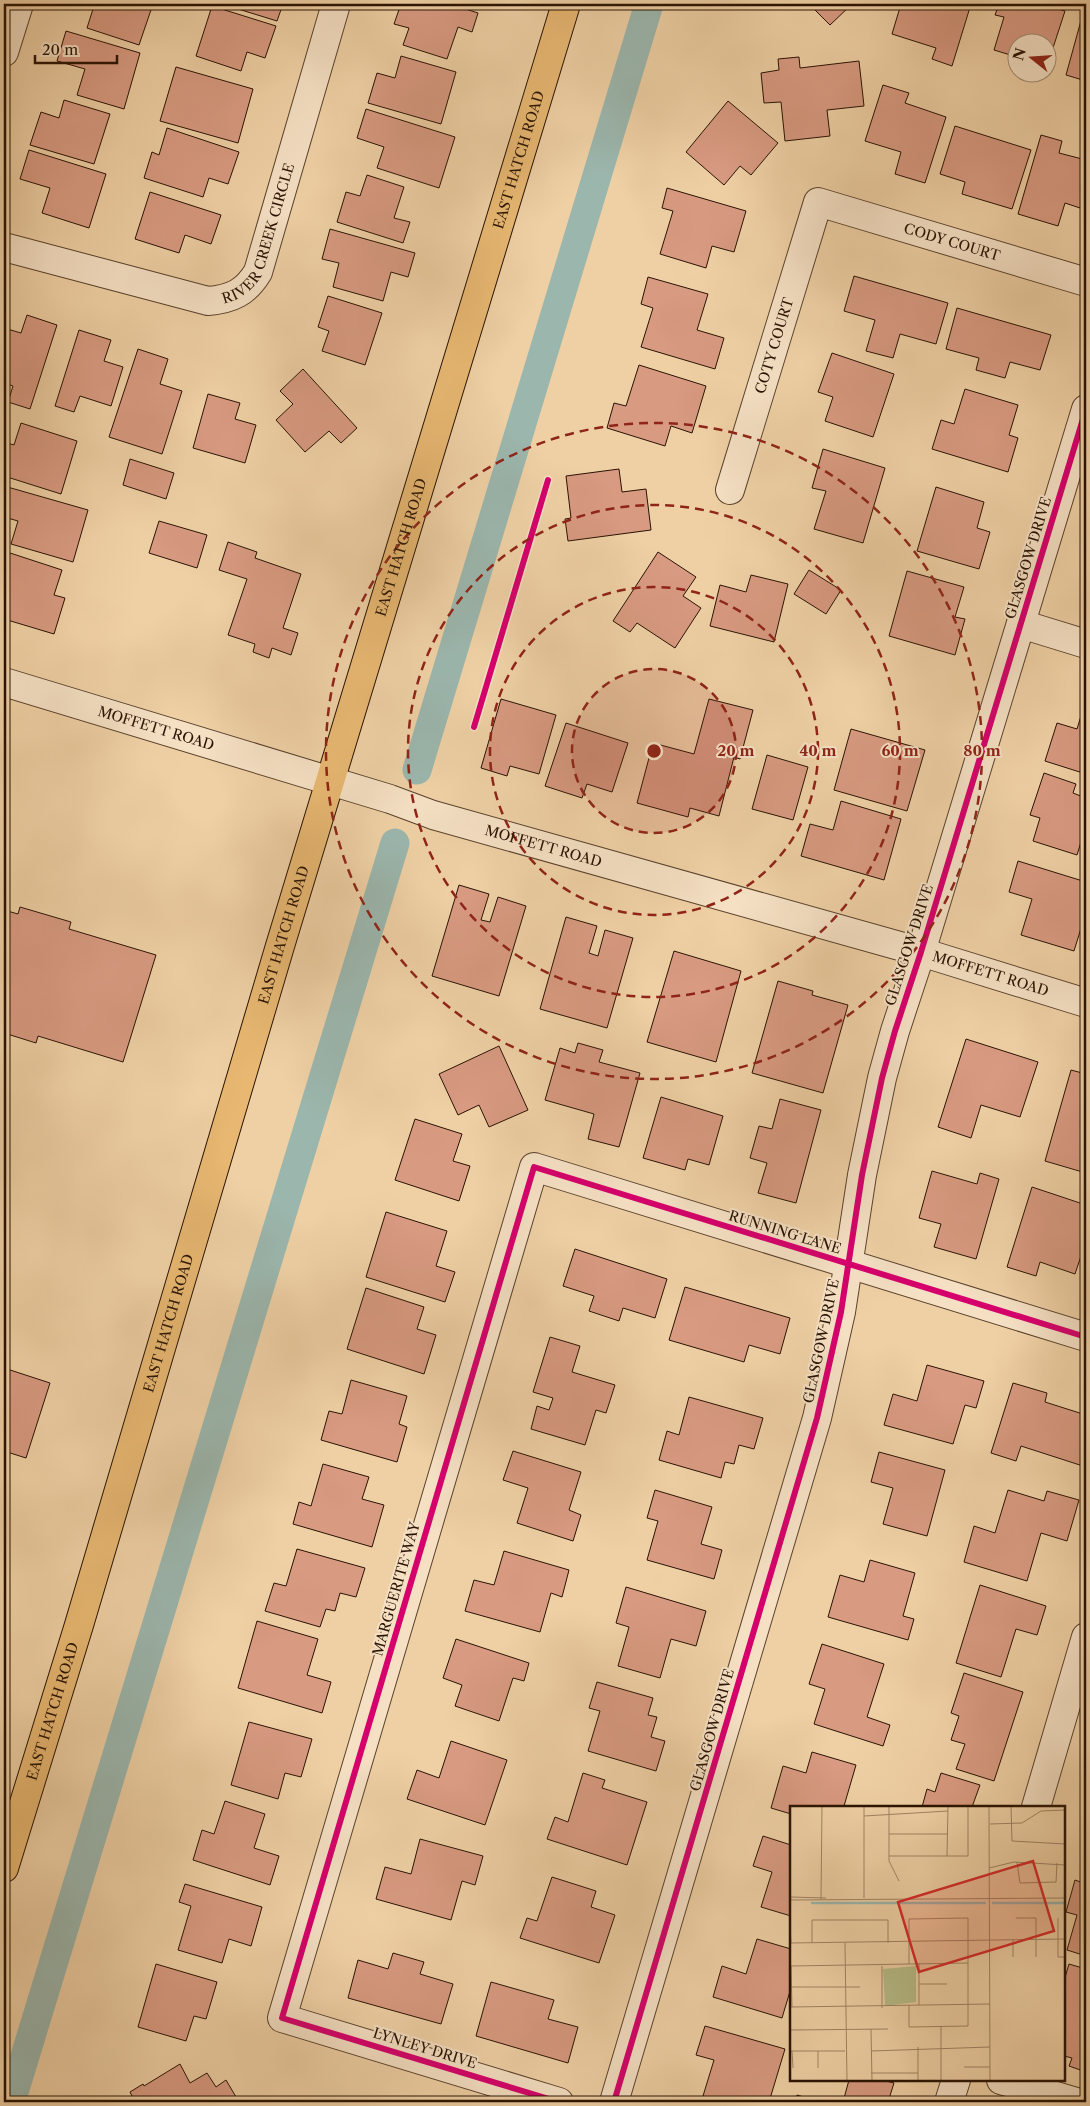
<svg xmlns="http://www.w3.org/2000/svg" width="1090" height="2106" font-family="'Libre Caslon Text',serif">
<rect width="100%" height="100%" fill="#efd0a5"/>
<filter id="stains"><feTurbulence type="fractalNoise" baseFrequency=".004" numOctaves="4"/><feColorMatrix values="0 0 0 0 .2 0 0 0 0 .09 0 0 0 0 .02 0 0 0 .5 -.17"/></filter>
<radialGradient id="worn" r=".72"><stop offset=".6" stop-color="#630" stop-opacity="0"/><stop offset="1" stop-color="#630" stop-opacity=".3"/></radialGradient>
<g fill="none" stroke-linecap="round" stroke-linejoin="round">
<g stroke="#9bb6ad" stroke-width="29">
<polyline points="417,770 649,4"/>
<polyline points="11,2102 395,843"/>
</g>
</g>
<g fill="#d89a81" stroke="#291303">
<polygon points="79,4 153,4 139,45 87,28 93,9"/>
<polygon points="222,4 283,4 277,21"/>
<polygon points="401,4 450,4 478,13 472,32 458,27 447,59 403,45 409,28 394,24"/>
<polygon points="809,4 852,4 830,25"/>
<polygon points="901,4 971,4 952,66 932,59 936,48 892,34"/>
<polygon points="999,4 1041,4 1065,11 1051,54 1048,53 1048,42 1018,42 1017,57 994,50 1004,17 995,15"/>
<polygon points="212,6 276,26 265,58 247,52 241,71 196,56"/>
<polygon points="1085,6 1086,6 1086,81 1066,75"/>
<polygon points="66,31 140,53 124,109 77,95 85,69 57,61"/>
<polygon points="401,56 456,72 441,124 368,103 377,73 395,78"/>
<polygon points="799,57 800,68 859,61 864,106 827,110 830,136 785,141 781,102 764,103 761,73 779,70 778,59"/>
<polygon points="176,67 253,89 238,143 160,121"/>
<polygon points="883,85 909,93 905,103 946,117 925,183 895,174 901,152 865,141"/>
<polygon points="64,100 110,114 94,164 30,145 41,112 59,118"/>
<polygon points="728,101 778,143 751,175 740,166 724,185 686,152"/>
<polygon points="366,109 455,137 439,188 377,168 384,147 357,138"/>
<polygon points="955,126 1031,150 1012,209 962,194 965,182 940,174"/>
<polygon points="167,128 239,152 228,184 209,178 203,197 144,178 152,152 159,155"/>
<polygon points="1041,135 1062,141 1059,153 1086,160 1086,210 1065,203 1058,226 1018,214"/>
<polygon points="29,150 106,174 89,228 42,213 50,188 20,179"/>
<polygon points="367,175 404,187 394,218 410,222 403,243 337,222 346,192 360,196"/>
<polygon points="667,188 746,211 734,252 712,246 706,268 660,254 673,211 662,208"/>
<polygon points="150,192 221,215 211,244 185,235 179,253 135,239"/>
<polygon points="330,229 415,253 408,277 391,272 383,301 333,287 339,263 322,259"/>
<polygon points="854,276 948,303 936,344 900,334 893,358 866,351 875,320 844,311"/>
<polygon points="648,277 708,294 697,330 724,338 715,369 641,347 653,308 641,304"/>
<polygon points="328,296 382,313 365,365 322,351 329,331 318,327"/>
<polygon points="957,308 1051,335 1040,370 1010,362 1005,378 976,370 979,358 946,349"/>
<polygon points="27,315 57,325 30,409 8,402 13,386 4,383 4,328 21,333"/>
<polygon points="79,330 111,340 104,361 123,367 111,406 80,396 74,412 55,406"/>
<polygon points="138,349 168,359 160,384 182,391 162,454 109,437"/>
<polygon points="832,353 894,374 873,437 825,421 833,397 818,392"/>
<polygon points="639,365 706,386 692,433 671,426 665,446 607,428 614,403 626,406"/>
<polygon points="303,369 357,428 341,443 329,431 305,452 276,420 293,404 280,391"/>
<polygon points="965,389 1018,405 1009,435 1018,438 1008,472 932,449 941,420 954,424"/>
<polygon points="208,394 240,403 235,419 256,425 245,463 193,448"/>
<polygon points="21,423 77,441 61,494 4,476 4,442 14,445"/>
<polygon points="823,449 885,468 863,543 814,529 826,491 812,488"/>
<polygon points="130,459 174,473 166,499 123,485"/>
<polygon points="619,469 622,492 646,489 651,530 568,541 565,519 571,518 566,476"/>
<polygon points="4,486 88,510 73,562 11,544 18,521 4,517"/>
<polygon points="936,487 984,502 977,528 990,532 979,569 917,551"/>
<polygon points="159,521 207,535 197,568 149,553"/>
<polygon points="228,542 257,552 255,558 301,574 283,628 298,633 291,655 272,648 269,658 253,652 255,644 228,635 247,579 219,570"/>
<polygon points="4,551 62,570 54,595 65,598 54,634 4,619"/>
<polygon points="658,552 696,577 683,596 701,608 675,648 637,623 630,632 613,621"/>
<polygon points="809,570 841,590 826,614 794,594"/>
<polygon points="907,571 964,587 955,617 965,619 955,655 889,636"/>
<polygon points="751,575 788,584 774,642 710,626 720,585 746,592"/>
<polygon points="501,699 556,715 539,774 510,766 507,776 481,768"/>
<polygon points="709,699 753,710 740,759 734,757 719,816 690,808 688,817 637,803 653,743 694,754"/>
<polygon points="1084,706 1086,706 1086,774 1045,761 1057,723 1077,729"/>
<polygon points="566,723 628,743 612,792 587,784 582,798 545,786"/>
<polygon points="851,729 925,750 907,811 834,790"/>
<polygon points="767,755 808,767 793,820 752,809"/>
<polygon points="1044,773 1076,784 1073,793 1086,798 1086,826 1077,855 1033,841 1040,818 1030,815"/>
<polygon points="841,801 901,819 884,880 801,856 810,824 833,830"/>
<polygon points="1018,861 1086,882 1086,912 1074,951 1021,935 1032,899 1009,892"/>
<polygon points="459,885 489,894 481,920 490,922 498,897 526,906 499,996 432,976"/>
<polygon points="20,907 71,922 69,929 156,955 123,1062 38,1036 36,1043 4,1033 4,910 18,914"/>
<polygon points="566,917 597,926 589,953 598,956 605,930 633,938 607,1028 540,1009"/>
<polygon points="674,951 741,971 716,1062 647,1042"/>
<polygon points="778,981 813,991 812,995 848,1005 823,1093 752,1073"/>
<polygon points="966,1039 1038,1062 1020,1117 981,1105 971,1138 938,1127"/>
<polygon points="578,1043 603,1050 599,1062 640,1073 619,1147 588,1139 594,1114 545,1100 560,1048 575,1053"/>
<polygon points="499,1046 528,1110 489,1127 479,1105 458,1115 439,1074"/>
<polygon points="1071,1070 1086,1074 1086,1173 1045,1161"/>
<polygon points="661,1097 723,1116 709,1165 688,1159 685,1170 643,1158"/>
<polygon points="780,1099 821,1110 796,1203 758,1193 767,1163 750,1158 759,1126 772,1129"/>
<polygon points="415,1119 462,1134 453,1161 470,1166 459,1201 395,1180"/>
<polygon points="932,1171 977,1184 980,1173 999,1179 976,1259 934,1247 941,1224 919,1218"/>
<polygon points="1032,1187 1086,1205 1086,1241 1075,1274 1040,1262 1036,1276 1007,1267"/>
<polygon points="386,1212 447,1231 436,1266 455,1272 445,1302 366,1277"/>
<polygon points="575,1249 667,1279 655,1318 623,1308 619,1321 589,1311 594,1296 563,1286"/>
<polygon points="685,1287 790,1318 780,1354 749,1345 744,1362 669,1340"/>
<polygon points="366,1288 424,1307 417,1329 436,1335 424,1374 347,1349"/>
<polygon points="550,1337 580,1346 572,1372 615,1385 606,1413 596,1410 585,1445 531,1429 537,1406 549,1410 553,1398 533,1392"/>
<polygon points="927,1365 984,1381 976,1408 965,1405 953,1444 884,1425 893,1394 917,1401"/>
<polygon points="4,1368 50,1383 26,1458 4,1451"/>
<polygon points="351,1380 407,1396 399,1424 407,1427 397,1462 321,1440 329,1411 342,1414"/>
<polygon points="1013,1383 1047,1393 1045,1402 1086,1415 1086,1467 1021,1446 1016,1461 991,1453"/>
<polygon points="689,1397 763,1418 754,1449 739,1445 734,1464 725,1462 721,1478 659,1460 667,1431 679,1435"/>
<polygon points="513,1451 581,1472 569,1510 581,1515 573,1541 517,1523 528,1488 503,1480"/>
<polygon points="879,1452 945,1470 927,1536 883,1524 893,1488 871,1482"/>
<polygon points="323,1464 369,1477 362,1499 384,1505 372,1547 293,1524 299,1502 311,1506"/>
<polygon points="655,1490 712,1507 701,1544 722,1550 714,1579 647,1560 658,1521 647,1518"/>
<polygon points="1008,1490 1044,1501 1047,1491 1079,1500 1067,1541 1041,1533 1027,1581 964,1562 974,1526 995,1533"/>
<polygon points="297,1549 365,1568 356,1597 340,1593 335,1611 326,1609 320,1627 265,1611 274,1583 286,1586"/>
<polygon points="504,1551 569,1570 562,1597 551,1593 540,1632 465,1611 474,1580 494,1585"/>
<polygon points="870,1560 915,1573 903,1616 914,1619 908,1640 828,1617 840,1575 864,1582"/>
<polygon points="980,1585 1046,1606 1037,1635 1016,1629 1001,1677 956,1663"/>
<polygon points="626,1587 706,1611 696,1646 671,1639 660,1678 618,1666 629,1627 616,1623"/>
<polygon points="257,1621 318,1639 307,1675 331,1682 322,1713 238,1688"/>
<polygon points="456,1639 529,1663 524,1681 513,1678 499,1721 455,1706 462,1685 443,1678"/>
<polygon points="822,1644 884,1664 867,1717 890,1725 883,1746 814,1724 825,1689 809,1684"/>
<polygon points="964,1673 1023,1692 994,1781 956,1769 965,1744 951,1740 959,1716 951,1713"/>
<polygon points="597,1682 653,1698 648,1715 657,1717 651,1737 665,1741 656,1771 588,1751 600,1711 589,1708"/>
<polygon points="249,1722 312,1739 301,1777 285,1773 278,1799 231,1785"/>
<polygon points="451,1741 507,1760 485,1825 407,1799 417,1770 439,1778"/>
<polygon points="812,1752 856,1765 844,1806 848,1807 791,1807 791,1814 771,1808 783,1766 806,1773"/>
<polygon points="583,1773 605,1780 602,1788 647,1802 627,1865 547,1839 555,1817 568,1822"/>
<polygon points="941,1773 980,1785 972,1807 922,1807 927,1789 935,1792"/>
<polygon points="225,1801 265,1814 254,1848 279,1856 270,1885 193,1860 202,1830 214,1834"/>
<polygon points="763,1836 791,1845 791,1916 761,1907 772,1872 753,1866"/>
<polygon points="420,1839 483,1856 475,1885 462,1881 451,1920 376,1899 385,1867 411,1874"/>
<polygon points="1086,1846 1086,1863 1082,1862"/>
<polygon points="552,1877 596,1891 591,1907 615,1915 599,1963 520,1938 527,1918 537,1921"/>
<polygon points="1075,1880 1086,1884 1086,1956 1067,1950 1077,1915 1066,1912"/>
<polygon points="185,1884 262,1907 251,1946 229,1939 222,1963 178,1950 191,1906 179,1902"/>
<polygon points="757,1939 791,1949 791,1988 782,2018 713,1997 722,1966 746,1974"/>
<polygon points="393,1953 424,1962 420,1974 453,1984 441,2024 348,1998 358,1960 388,1969"/>
<polygon points="156,1964 217,1982 206,2019 194,2016 186,2041 138,2027"/>
<polygon points="1069,1964 1086,1969 1086,2072 1069,2066 1072,2058 1064,2056 1064,1981"/>
<polygon points="491,1982 554,2000 548,2019 578,2027 568,2063 476,2036"/>
<polygon points="705,2026 785,2049 769,2102 725,2102 703,2096 714,2060 696,2055"/>
<polygon points="180,2064 190,2083 207,2073 216,2087 226,2080 239,2102 135,2102 130,2092 143,2084 144,2086"/>
<polygon points="849,2080 882,2080 894,2083 888,2102 843,2102"/>
<polygon points="797,2095 821,2102 795,2102"/>
</g>
<g fill="none" stroke-linecap="round" stroke-linejoin="round">
<g stroke="#5a422c" stroke-width="30">
<g id="minor">
<polyline points="4,52 19,4"/>
<path id="s1" d="M4 247 208 301C232 299 246 292 258 272L336 4"/>
<path id="s2" d="M730 490 818 202 1086 282"/>
<polyline points="1021,624 1086,644"/>
<path id="s3" d="M4 682 390 799 433 815 921 952 1086 1003"/>
<polyline points="1036,1807 1086,1637"/>
<polyline points="1001,2080 1076,2102"/>
<polyline points="559,2102 282,2018 534,1167 1086,1337"/>
<polyline points="614,2102 817,1418 841,1312 862,1175 882,1078 895,1031 921,952 1086,409"/>
<polyline points="949,2102 956,2080"/>
</g>
</g>
<g stroke="#291303" stroke-width="30">
<g id="primary">
<path id="s4" d="M4 1868 79 1625 280 946 566 4"/>
</g>
</g>
<use href="#minor" stroke="#f5e0c4" stroke-width="28"/>
<use href="#primary" stroke="#e8b872" stroke-width="28"/>
<g stroke="#f5e0c4" stroke-width="9">
<g id="cycleway">
<polyline points="474,727 548,480"/>
<polyline points="559,2102 282,2018 534,1167 1086,1337"/>
<polyline points="614,2102 817,1418 841,1312 862,1175 882,1078 895,1031 921,952 1086,409"/>
</g>
</g>
<use href="#cycleway" stroke="#d6006c" stroke-width="6"/>
</g>
<circle cx="654" cy="751" r="82" fill="#8f2418" fill-opacity=".12"/>
<g fill="none" stroke="#8f2418" stroke-width="2.5" stroke-dasharray="9 6">
<circle cx="654" cy="751" r="82"/>
<circle cx="654" cy="751" r="164"/>
<circle cx="654" cy="751" r="246"/>
<circle cx="654" cy="751" r="328"/>
</g>
<g text-anchor="middle" stroke-width="4" stroke-linejoin="round" paint-order="stroke">
<g font-size="14" fill="#291303" stroke="#f5e0c4">
<text dy="5" stroke="none"><textPath href="#s4" startOffset="1784">EAST HATCH ROAD</textPath></text>
<text dy="5" stroke="none"><textPath href="#s1" startOffset="305">RIVER CREEK CIRCLE</textPath></text>
<text dy="5" stroke="none"><textPath href="#s2" startOffset="441">CODY COURT</textPath></text>
<text dy="5" stroke="none"><textPath href="#s2" startOffset="151">COTY COURT</textPath></text>
<text dy="5" stroke="none"><textPath href="#s4" startOffset="1379">EAST HATCH ROAD</textPath></text>
<text transform="translate(1028 558) rotate(-73)" y="5">GLASGOW DRIVE</text>
<text dy="5" stroke="none"><textPath href="#s3" startOffset="159">MOFFETT ROAD</textPath></text>
<text dy="5" stroke="none"><textPath href="#s3" startOffset="564">MOFFETT ROAD</textPath></text>
<text dy="5" stroke="none"><textPath href="#s4" startOffset="974">EAST HATCH ROAD</textPath></text>
<text transform="translate(909 945) rotate(-72)" y="5">GLASGOW DRIVE</text>
<text dy="5" stroke="none"><textPath href="#s3" startOffset="1029">MOFFETT ROAD</textPath></text>
<text transform="translate(785 1232) rotate(17)" y="5">RUNNING LANE</text>
<text dy="5" stroke="none"><textPath href="#s4" startOffset="569">EAST HATCH ROAD</textPath></text>
<text transform="translate(821 1341) rotate(-78)" y="5">GLASGOW DRIVE</text>
<text transform="translate(396 1589) rotate(-74)" y="5">MARGUERITE WAY</text>
<text dy="5" stroke="none"><textPath href="#s4" startOffset="164">EAST HATCH ROAD</textPath></text>
<text transform="translate(712 1730) rotate(-74)" y="5">GLASGOW DRIVE</text>
<text transform="translate(425 2048) rotate(17)" y="5">LYNLEY DRIVE</text>
</g>
</g>
<g transform="translate(790 1806)">
<rect width="275" height="275" fill="#efd0a5"/>
<path d="M126 160V196L95 200 93 163Z" fill="#b6bc88"/>
<path fill="none" stroke="#9bb6ad" stroke-width="2.5" d="M21 97H196M202 97H275"/>
<path fill="none" stroke="#a08464" stroke-width="1" d="M99 0V55L109 75M199 0 200 275M221 0 222 35 275 38M74 10 158 5M200 18 232 17 251 5 275 4M99 28H158M99 50H178V0M157 50 158 0M227 56 230 77 266 76 267 57M199 62 224 56 275 59M0 91 36 92M74 92V0M31 93 32 0M0 94 275 92M226 112H246V151M268 112V151H275M0 121 1 137M223 133V151M0 137 275 133M22 137V114H98V137M55 137 57 275M129 157V199M119 158V113L178 112V220L119 221V199M129 178H157M2 181H70M1 201 200 198M2 201 1 160 178 157M92 202V160M151 220V275M81 223 82 275M0 224 98 223M128 241V275M0 245H55M2 245 3 262M28 245V262M81 245 200 241M174 261H200M81 267H128"/>
<path fill="#d62828" fill-opacity="0.15" stroke="#d62828" stroke-width="2.5" d="M243 55 264 125 129 166 108 96Z"/>
<rect width="275" height="275" fill="none" stroke="#291303" stroke-width="2.5"/>
</g>
<circle cx="654" cy="751" r="8" fill="#8f2418" stroke="#f5e0c4" stroke-width="2.5"/>
<g font-size="15" text-anchor="middle" font-weight="bold" fill="#8f2418" stroke="#f5e0c4" stroke-width="4" stroke-linejoin="round" paint-order="stroke">
<text x="736" y="756">20 m</text>
<text x="818" y="756">40 m</text>
<text x="900" y="756">60 m</text>
<text x="982" y="756">80 m</text>
</g>
<rect width="1090" height="2106" fill="none" stroke="#efd0a5" stroke-width="20"/>
<rect x="5" y="5" width="1080" height="2096" fill="none" stroke="#291303" stroke-width="2.5"/>
<rect x="10" y="10" width="1070" height="2086" fill="none" stroke="#291303"/>
<g transform="translate(1032 58) rotate(287)"><circle r="24" fill="#f5e0c4" stroke="#a38e77"/>
<path d="M0-4L9 19L0 12L-9 19Z" fill="#8f2418"/>
<text y="-8" font-size="14" font-weight="bold" text-anchor="middle" fill="#291303">N</text>
</g>
<path d="M35 55v8h82v-8" fill="none" stroke="#291303" stroke-width="2.5"/>
<text x="42" y="55" font-size="15" fill="#291303" stroke="#f5e0c4" stroke-width="4" paint-order="stroke">20 m</text>
<rect width="100%" height="100%" filter="url(#stains)"/>
<rect width="100%" height="100%" fill="url(#worn)"/>
</svg>
